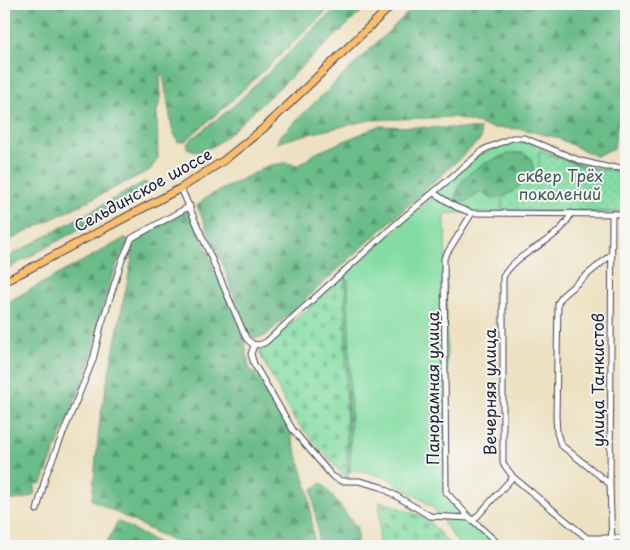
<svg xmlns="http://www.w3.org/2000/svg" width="630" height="550" font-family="'Playpen Sans',sans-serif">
<defs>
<pattern id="forest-firs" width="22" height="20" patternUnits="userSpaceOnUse" patternTransform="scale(1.25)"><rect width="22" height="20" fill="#6abc89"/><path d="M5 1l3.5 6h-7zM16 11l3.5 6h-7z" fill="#579871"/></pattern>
<pattern id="cemetery-stones" width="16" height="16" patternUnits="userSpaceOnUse" patternTransform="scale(1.25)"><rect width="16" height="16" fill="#83dda3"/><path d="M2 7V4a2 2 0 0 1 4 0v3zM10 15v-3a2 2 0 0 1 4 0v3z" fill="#71bd8d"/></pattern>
<pattern id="park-dots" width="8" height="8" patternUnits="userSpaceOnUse" patternTransform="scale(1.25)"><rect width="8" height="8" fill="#83dda3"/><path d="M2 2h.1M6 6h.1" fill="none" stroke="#71bd8d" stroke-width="1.8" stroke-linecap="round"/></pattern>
</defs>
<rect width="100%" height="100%" fill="#f6f6f2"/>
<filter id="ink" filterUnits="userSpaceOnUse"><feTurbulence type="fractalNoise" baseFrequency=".02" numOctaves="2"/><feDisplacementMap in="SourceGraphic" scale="10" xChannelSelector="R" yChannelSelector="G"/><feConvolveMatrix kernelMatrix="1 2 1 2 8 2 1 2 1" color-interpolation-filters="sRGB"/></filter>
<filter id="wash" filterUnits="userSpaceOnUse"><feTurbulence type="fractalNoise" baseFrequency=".0096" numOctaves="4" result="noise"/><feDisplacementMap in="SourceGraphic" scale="20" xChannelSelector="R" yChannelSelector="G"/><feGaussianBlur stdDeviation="1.12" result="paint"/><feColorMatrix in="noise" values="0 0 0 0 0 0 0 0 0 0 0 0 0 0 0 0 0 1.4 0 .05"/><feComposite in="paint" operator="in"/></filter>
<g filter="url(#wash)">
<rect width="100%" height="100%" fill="#eee1c2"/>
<path fill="#83dda3" stroke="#52806f" d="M512 141C532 140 549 154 568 160 587 167 606 170 626 171V213H445L449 499 500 546H460L433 507 387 478 362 471 347 470 346 275 477 156Z"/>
<g fill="url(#forest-firs)" stroke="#466f62">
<polygon points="4,4 334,4 226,106 185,141 178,142 172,128 163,75 160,75 161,99 157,111 158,158 150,170 4,243"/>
<polygon points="340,4 370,4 231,132 214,146 198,152 187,148 187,144 191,139 229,110"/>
<polygon points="417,4 626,4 626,66 614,148 596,156 555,137 521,129 493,128 454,117 370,120 300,136 277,143 279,137"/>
<polygon points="379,126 480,129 481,139 264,337 253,338 246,331 224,267 197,206 207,197 270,165 285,163 299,165 316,153"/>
<path d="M511 153H524L531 158 534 171C528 181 504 201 490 198 487 197 484 193 481 191L466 202 455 201C457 172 488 161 511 153Z"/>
<polygon points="144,182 149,184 149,190 4,271 4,259"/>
<polygon points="189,209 244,337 249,368 264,382 289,428 309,494 314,546 182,546 92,500 100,418 136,238"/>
<path d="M125 238 128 239 127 243C109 276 97 322 92 359L42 483 35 484V493C26 501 15 500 4 500V304Z"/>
<polygon points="346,278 348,280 351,414 350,473 344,474 344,433 348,429 347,389 343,388 343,280"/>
<polygon points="322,483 357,528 357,546 317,546 318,532 312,489"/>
<polygon points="118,521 163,546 105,546"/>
</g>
<g fill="url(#cemetery-stones)" stroke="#52806f">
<polygon points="345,276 347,479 294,419 259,352"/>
<polygon points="380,501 426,518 451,546 379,546"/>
</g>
<polygon fill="url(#park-dots)" stroke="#52806f" points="539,151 585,167 626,172 626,212 502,210 502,199 539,171"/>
</g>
<g filter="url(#ink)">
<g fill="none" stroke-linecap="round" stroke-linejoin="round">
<g stroke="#413f4f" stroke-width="7">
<g id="minor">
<path d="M181 188 246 338C252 345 257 347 266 342L397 223 485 149 512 138H524L581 161 606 167 626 168"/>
<polyline points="434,193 456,207 472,213 626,214"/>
<polyline points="472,213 444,258 446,492 470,518 501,546"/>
<path d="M571 213C560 243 518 249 503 277V463L513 477 587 538H626"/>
<polyline points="254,345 251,354 254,364 293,430 332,476 341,481 359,481 381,487 430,516 469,518"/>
<polyline points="610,484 561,445 557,433 556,417 558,303 563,295 612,254"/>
<polyline points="37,510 46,475 93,360 101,326 122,260 132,238 190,206"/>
<polyline points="473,521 513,477"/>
<polyline points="612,546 610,484 612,214"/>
</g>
</g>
<g stroke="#413f4f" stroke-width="9">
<polyline id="major" points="4,282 181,188 223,161 264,128 393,4"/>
</g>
<use href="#minor" stroke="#fff" stroke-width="5"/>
<use href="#major" stroke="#fbbe6e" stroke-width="7"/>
</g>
</g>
<g text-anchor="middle" stroke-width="4" stroke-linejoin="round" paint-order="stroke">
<g font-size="16" fill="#3f5a5a" stroke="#f6f6f2">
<text x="560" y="182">сквер Трёх<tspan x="560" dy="18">поколений</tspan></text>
</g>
<g font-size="16" fill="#22223b" stroke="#f6f6f2">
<text transform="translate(143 190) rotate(-29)" y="6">Сельдинское шоссе</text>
<text transform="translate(598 380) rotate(-90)" y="6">улица Танкистов</text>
<text transform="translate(433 388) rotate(-90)" y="6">Панорамная улица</text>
<text transform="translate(490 392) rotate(-90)" y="6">Вечерняя улица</text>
</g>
</g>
<rect width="630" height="550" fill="none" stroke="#f6f6f2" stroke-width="20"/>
</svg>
